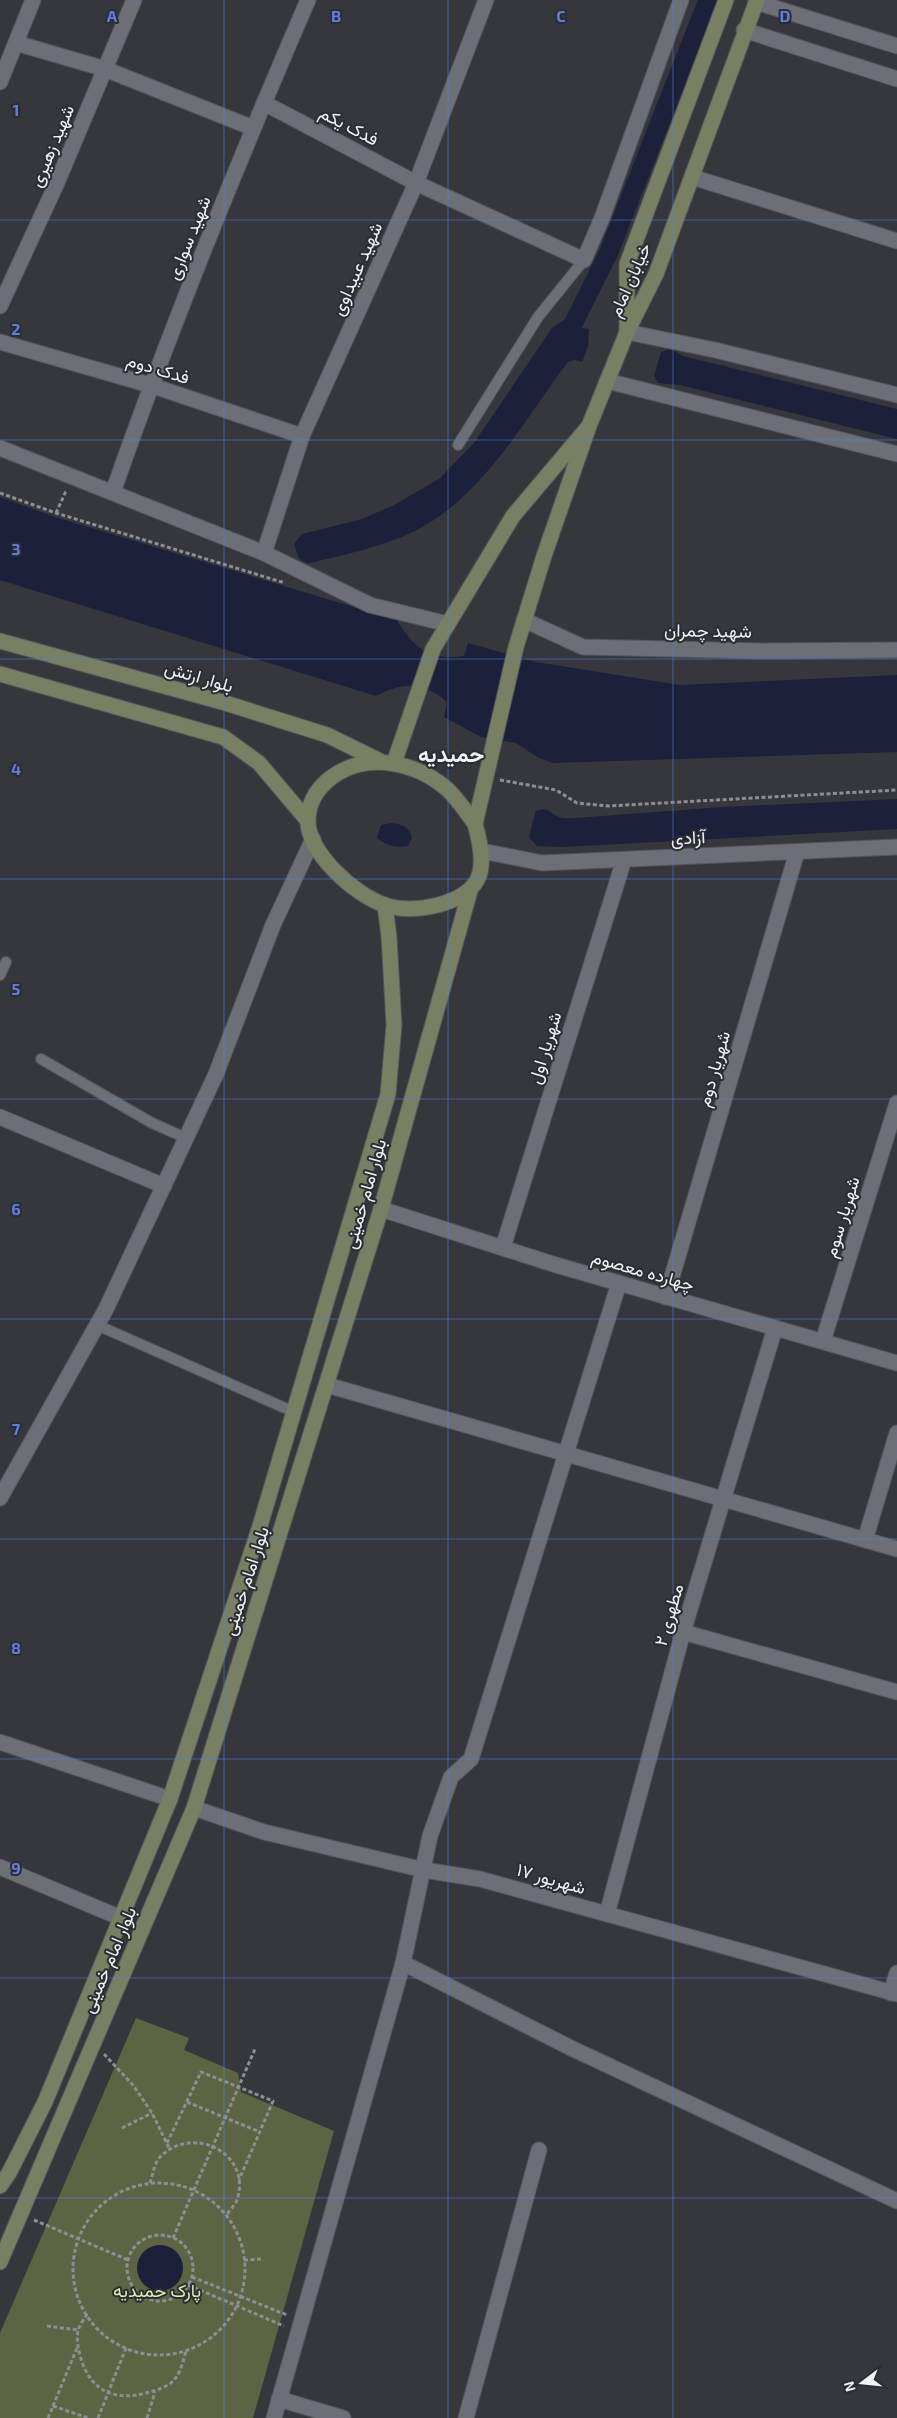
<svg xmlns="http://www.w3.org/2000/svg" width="897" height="2418" font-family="'Exo 2',Vazirmatn,sans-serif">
<rect width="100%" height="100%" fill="#35373d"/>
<polygon fill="#5d6443" points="136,2018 189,2038 184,2050 238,2073 241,2092 334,2131 253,2418 0,2418 0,2333"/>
<g fill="#1b203b">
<path d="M573 314 582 317V328L589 329 588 347 582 362 574 360 568 362C526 417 490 485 429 523 394 545 350 553 310 563 298 563 297 553 294 544L302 534 362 519 394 505 439 479 474 443 552 328Z"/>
<polygon points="671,349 683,356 897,409 897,439 680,385 658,383 654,376 661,352"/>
<path d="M0 497 55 517 397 620C413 648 430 661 464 656L468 643 536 662 680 685 897 675V752L553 763 539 758 516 743 481 737 444 717 447 702C423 681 403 682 376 696L0 580Z"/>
<path d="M897 799V829L563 847 537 846 529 837 536 811C548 806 549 813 559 817 563 819 571 818 576 818L723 807Z"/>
<path d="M391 823C403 824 409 827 412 838L408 846C395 848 388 846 377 838L381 825Z"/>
<circle cx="160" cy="2268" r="23"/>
</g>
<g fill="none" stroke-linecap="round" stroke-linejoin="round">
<polyline stroke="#1b203b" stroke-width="19" points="566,338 609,252 708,0"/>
<g stroke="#54555b" stroke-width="12">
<g id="service">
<polyline points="458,445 538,317 584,260"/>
<polyline points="0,975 6,962"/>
<polyline points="41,1059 152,1123 186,1138"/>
<polyline points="97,1325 294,1412"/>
</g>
</g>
<g stroke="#54555b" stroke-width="17">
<g id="minor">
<polyline points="756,2 897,46"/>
<polyline points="744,30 897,79"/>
<polyline points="16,43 105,69 253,128"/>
<polyline points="0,82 33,0"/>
<polyline points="264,103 416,183 584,260 602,218 681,0"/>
<polyline points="692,177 897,241"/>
<polyline points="0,306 56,185 134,0"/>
<polyline points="627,332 715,350 897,395"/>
<polyline points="0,342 150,385 302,436"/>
<polyline points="607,381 897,454"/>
<polyline points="0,448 264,553 370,605 448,624"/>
<path d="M113 492C171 326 238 162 308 0"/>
<polyline points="264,553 302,436 416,183 486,0"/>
<polyline points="524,620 583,647 760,651 897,650"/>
<polyline points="482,851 542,863 897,847"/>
<polyline points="0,1117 164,1186"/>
<polyline points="381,1209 556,1265 897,1363"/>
<polyline points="503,1247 624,860"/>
<polyline points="619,1283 471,1759 451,1777 430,1836 403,1963 571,2048 897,2201"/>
<polyline points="666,1297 797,852"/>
<polyline points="823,1341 897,1103"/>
<polyline points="327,1385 897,1549"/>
<polyline points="0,1498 106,1309 216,1074 273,925 313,839"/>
<polyline points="865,1540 897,1433"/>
<polyline points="683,1632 897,1692"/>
<polyline points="0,1742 170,1799"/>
<polyline points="194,1808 264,1832 424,1870 480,1879 897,1994"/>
<polyline points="0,1867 121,1918"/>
<polyline points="607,1914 683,1632 775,1328"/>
<polyline points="891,1993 897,1973"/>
<polyline points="279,2399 343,2418"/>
<polyline points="274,2418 403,1963"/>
<polyline points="466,2418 539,2150"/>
</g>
</g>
<g stroke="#54555b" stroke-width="17">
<g id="secondary">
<polyline points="726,0 627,264 627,332 656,274 757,0"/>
<polyline points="589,426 627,332"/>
<polyline points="0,641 222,702 327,735 380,761"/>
<polyline points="0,674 223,737 259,763 308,821"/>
<path d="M394 763 433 649 513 516 589 426 544 556 516 647 475 824C487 867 486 892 438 905 421 909 402 911 385 905 356 896 306 852 308 819 309 798 320 784 338 773 372 753 417 763 447 789 458 799 466 812 475 824"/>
<polyline points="0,2186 9,2173 45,2102 170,1799 260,1526 388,1094 394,1025 389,937 385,905"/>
<polyline points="0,2262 194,1808 381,1209 470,891"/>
</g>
</g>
<g stroke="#8e8f94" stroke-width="3" stroke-dasharray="4 2.5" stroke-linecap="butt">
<polyline points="0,493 56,513 285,583"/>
<polyline points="56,513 66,491"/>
<polyline points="500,780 556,790 577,803 608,806 897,790"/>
<polyline points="104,2054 133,2085 152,2113 170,2150"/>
<polyline points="187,2102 260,2132"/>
<polyline points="122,2128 152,2113"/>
<polyline points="167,2143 201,2072 273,2101 239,2180"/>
<path d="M150 2183C153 2174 154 2162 162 2155 195 2125 252 2154 237 2200 235 2205 229 2211 226 2216"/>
<circle cx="159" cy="2269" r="86"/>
<polyline points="34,2220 128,2260"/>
<circle cx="160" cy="2268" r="33"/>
<polyline points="173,2238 255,2049"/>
<polyline points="244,2260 263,2259"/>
<polyline points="192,2277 287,2315"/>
<polyline points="188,2285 284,2326"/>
<path d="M87 2314C84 2319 79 2326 78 2331 76 2342 79 2352 82 2362 93 2392 115 2401 146 2393 155 2391 168 2387 174 2380 181 2372 183 2361 186 2351"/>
<polyline points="47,2326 78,2330"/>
<polyline points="53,2406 88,2418"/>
<polyline points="48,2418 77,2348"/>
<polyline points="98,2418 126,2348"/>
<polyline points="147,2418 155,2392"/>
</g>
<use href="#service" stroke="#6d6f76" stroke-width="10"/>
<use href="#minor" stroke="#6d6f76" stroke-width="15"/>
<use href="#secondary" stroke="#787f62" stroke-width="15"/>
</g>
<path fill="none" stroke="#5d7fe1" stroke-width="1" stroke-opacity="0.55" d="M224 0V2418M448 0V2418M673 0V2418M0 220H897M0 440H897M0 659H897M0 879H897M0 1099H897M0 1319H897M0 1539H897M0 1759H897M0 1978H897M0 2198H897"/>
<g text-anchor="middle" stroke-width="4" stroke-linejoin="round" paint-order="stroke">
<g font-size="18" fill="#f1f2f6" stroke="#2b2d33">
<text transform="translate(349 126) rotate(28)" y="6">فدک یکم</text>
<text transform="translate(52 146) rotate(-67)" y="6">شهید زهیری</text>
<text transform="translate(189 238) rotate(-68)" y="6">شهید سواری</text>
<text transform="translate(357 269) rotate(-66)" y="6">شهید عبیداوی</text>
<text transform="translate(630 280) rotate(-66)" y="6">خیابان امام</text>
<text transform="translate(158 369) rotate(17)" y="6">فدک دوم</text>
<text transform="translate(708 631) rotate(1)" y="6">شهید چمران</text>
<text transform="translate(199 677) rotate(16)" y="6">بلوار ارتش</text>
<text transform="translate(688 838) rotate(-3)" y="6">آزادی</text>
<text transform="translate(545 1048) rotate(-73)" y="6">شهریار اول</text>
<text transform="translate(714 1069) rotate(-74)" y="6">شهریار دوم</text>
<text transform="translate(365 1194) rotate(-74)" y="6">بلوار امام خمینی</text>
<text transform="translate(842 1217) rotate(-73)" y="6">شهریار سوم</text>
<text transform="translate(643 1271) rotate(16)" y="6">چهارده معصوم</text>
<text transform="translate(246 1581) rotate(-72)" y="6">بلوار امام خمینی</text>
<text transform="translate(669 1615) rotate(-74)" y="6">مطهری ۲</text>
<text transform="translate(551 1879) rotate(16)" y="6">۱۷ شهریور</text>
<text transform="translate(109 1960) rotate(-67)" y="6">بلوار امام خمینی</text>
</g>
<g font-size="18" fill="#dfedaf" stroke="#2b2d33">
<text x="157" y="2297">پارک حمیدیه</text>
</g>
<g font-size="22" font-weight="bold" fill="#f1f2f6" stroke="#2b2d33">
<text x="451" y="762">حمیدیه</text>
</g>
</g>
<g font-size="16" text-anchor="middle" font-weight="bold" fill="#5d7fe1" stroke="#2b2d33" stroke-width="4" stroke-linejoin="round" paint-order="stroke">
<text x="112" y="22">A</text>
<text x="336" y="22">B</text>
<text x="561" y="22">C</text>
<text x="785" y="22">D</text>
<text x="16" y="116">1</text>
<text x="16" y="335">2</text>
<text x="16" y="555">3</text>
<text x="16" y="775">4</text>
<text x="16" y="995">5</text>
<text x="16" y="1215">6</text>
<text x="16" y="1435">7</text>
<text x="16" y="1654">8</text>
<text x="16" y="1874">9</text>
</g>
<g transform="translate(862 2383) rotate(254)" stroke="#2b2d33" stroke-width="4" paint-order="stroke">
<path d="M0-4L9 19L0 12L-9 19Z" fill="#f1f2f6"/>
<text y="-8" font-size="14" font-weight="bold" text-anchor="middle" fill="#f1f2f6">N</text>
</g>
</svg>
